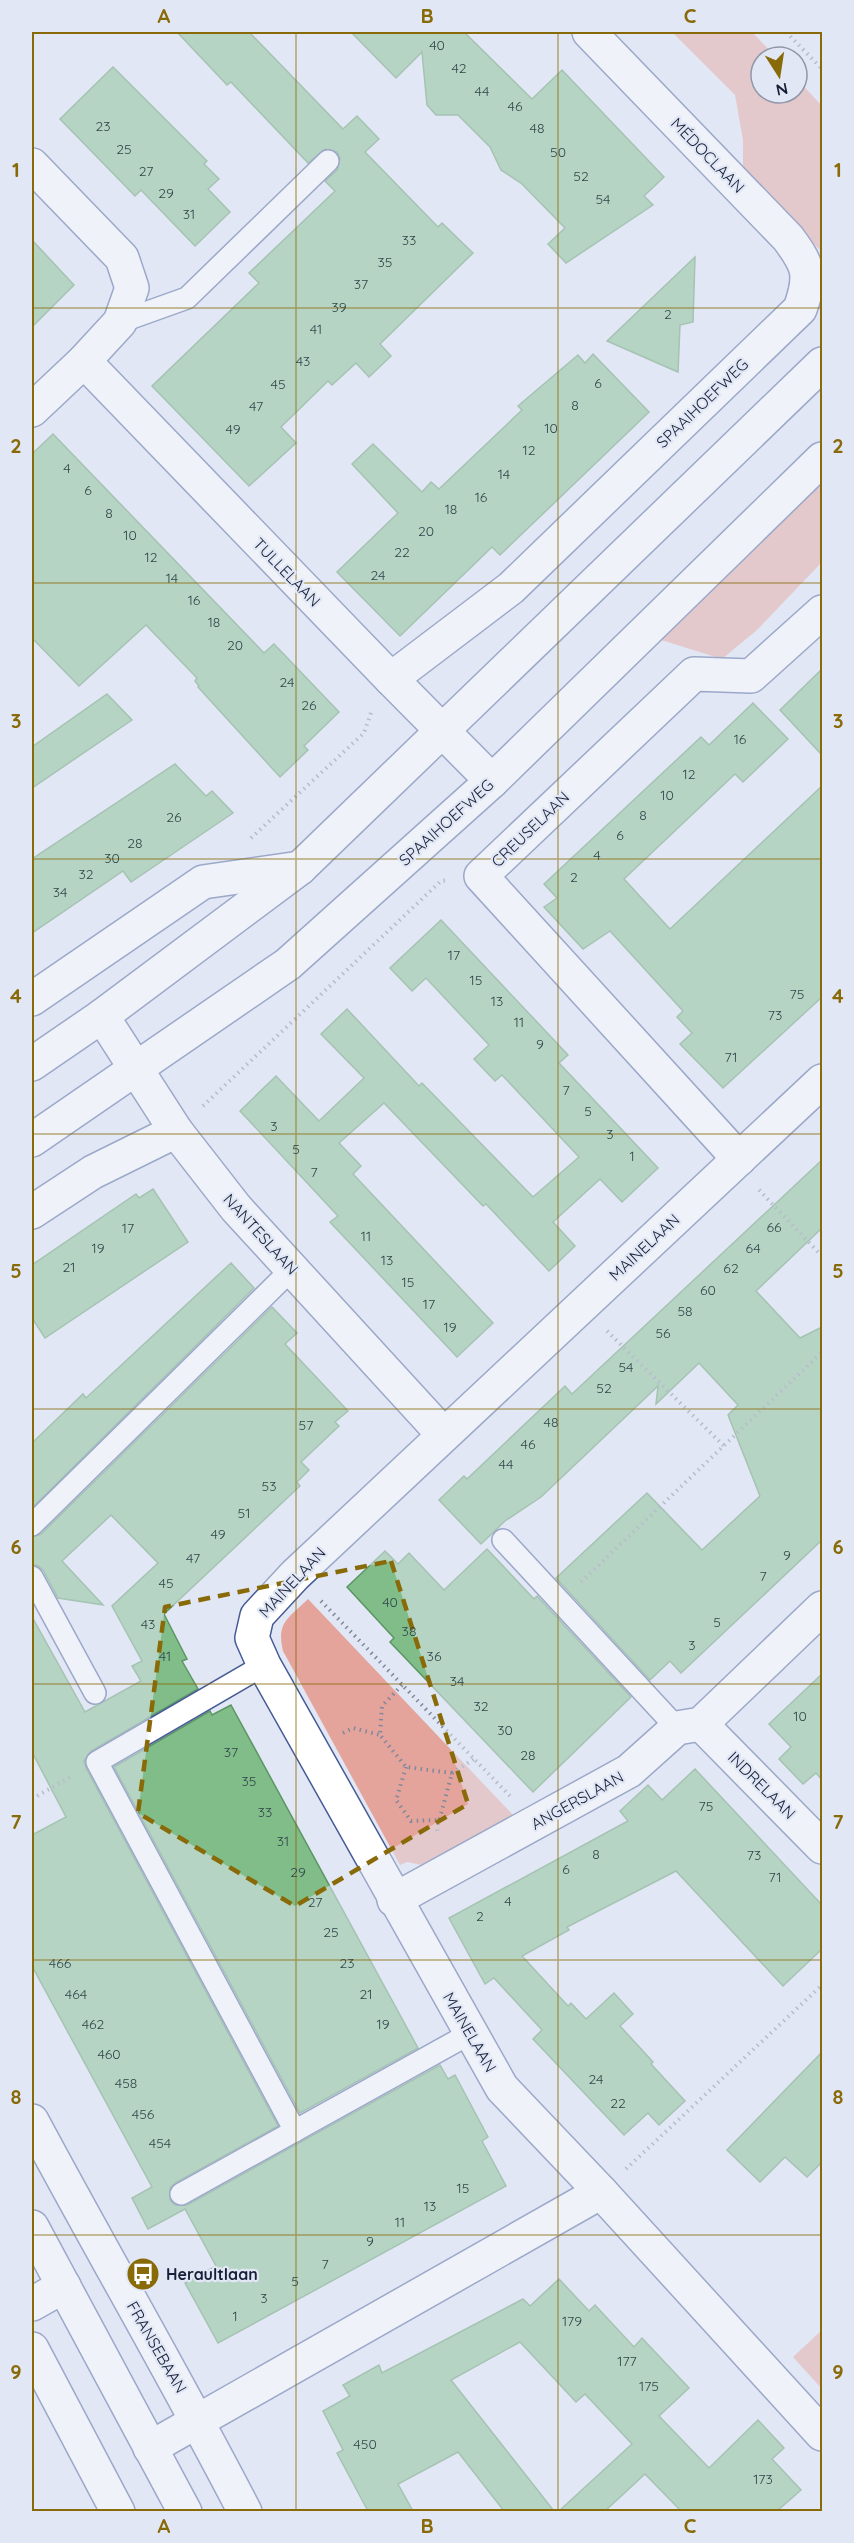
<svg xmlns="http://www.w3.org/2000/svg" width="854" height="2543" font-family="Quicksand,sans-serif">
<rect width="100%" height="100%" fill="#e1e7f4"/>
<g fill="#e5a49b">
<polygon points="672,32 752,32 776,57 761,57 761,93 797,93 797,79 822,106 822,252 743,173 743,140 735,95"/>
<polygon points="822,481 822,562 757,630 722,659 658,639"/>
<path d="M308 1599 513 1815 426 1866 407 1862 400 1865 283 1651C276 1622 289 1618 308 1599Z"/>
<polygon points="822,2330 822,2389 793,2357"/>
</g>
<g fill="#81bd89" stroke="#5b9664" stroke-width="1.5">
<polygon points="177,32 249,32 343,129 357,116 379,139 365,152 438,227 442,223 473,253 380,344 391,356 369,377 356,363 332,385 328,381 281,427 296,443 249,486 152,386 259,283 249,273 335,191 325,181 337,170 340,158 337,152 325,149 308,163 231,82 227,85"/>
<polygon points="351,32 464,32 532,99 562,70 664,177 644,196 653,205 566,263 548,244 565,228 521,183 501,170 490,147 458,115 436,115 427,105 422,52 396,78"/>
<polygon points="113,67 207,161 204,164 219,179 208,189 230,212 195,246 141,190 135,196 60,119"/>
<polygon points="32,240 74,285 32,327"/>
<polygon points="695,257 693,322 680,325 678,372 607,341"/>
<polygon points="593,354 649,412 500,555 492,547 400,636 337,572 398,513 352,464 373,444 422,492 431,482 439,489 522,410 518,406 578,355 585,363"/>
<polygon points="53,434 264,653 274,644 339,712 304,746 308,750 280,777 198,687 199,686 195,681 197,678 146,625 79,686 32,638 32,454"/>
<polygon points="822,669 822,755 780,710"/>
<polygon points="107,694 132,720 32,788 32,747"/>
<polygon points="753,703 788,739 743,782 735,774 624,879 670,929 822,786 822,997 723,1088 680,1044 692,1033 677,1017 683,1011 610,931 583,949 544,907 557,898 544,884 701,737 709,745"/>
<polygon points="175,764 206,796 212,791 233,813 131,882 123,871 32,933 32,859"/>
<polygon points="441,920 568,1055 559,1063 658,1168 622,1202 600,1179 553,1222 575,1246 549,1271 486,1204 483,1206 384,1103 339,1143 361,1166 353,1174 493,1323 457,1357 330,1222 338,1216 240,1111 276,1076 319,1121 364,1078 321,1034 347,1009 419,1086 422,1083 533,1197 579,1157 502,1075 495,1081 474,1059 489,1045 426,978 412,991 390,968"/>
<polygon points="822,1160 822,1228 756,1291 800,1338 822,1327 822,1540 681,1673 670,1661 650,1680 556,1578 647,1493 702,1550 760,1496 728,1415 738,1405 699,1363 656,1404 658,1386 541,1497 505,1521 481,1544 439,1500 464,1476 467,1479 565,1386 572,1394"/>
<polygon points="153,1189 188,1242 45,1338 32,1318 32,1265 136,1194 139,1198"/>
<polygon points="231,1263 254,1288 32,1508 32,1443 83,1394 86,1398"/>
<polygon points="272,1307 297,1333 285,1344 348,1411 335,1422 339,1426 301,1462 309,1470 297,1482 300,1486 164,1614 187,1659 182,1661 198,1689 91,1751 84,1761 86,1768 278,2126 175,2183 170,2188 170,2200 175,2205 187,2205 440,2065 448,2079 455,2075 488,2137 482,2141 506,2186 218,2343 185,2283 216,2266 185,2209 148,2229 132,2198 152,2187 32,1966 32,1835 66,1817 32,1752 32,1617 85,1712 141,1681 132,1666 142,1661 112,1606 158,1563 111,1515 62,1561 103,1605 58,1598 43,1570 38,1566 32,1564 32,1537 41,1534"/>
<polygon points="487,1549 534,1599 537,1596 631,1697 533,1792 390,1642 394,1638 347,1587 385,1551 398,1564 409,1553 444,1590"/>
<polygon points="822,1674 822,1780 816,1773 803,1784 779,1759 791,1747 769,1724"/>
<polygon points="231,1705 418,2048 300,2113 114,1767 210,1711 212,1715"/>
<polygon points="695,1769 822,1905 822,1949 783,1986 676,1871 567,1927 569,1930 522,1956 568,2006 571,2003 586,2019 614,1993 633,2014 620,2026 653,2062 651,2064 685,2101 659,2125 648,2113 624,2135 533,2039 542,2030 494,1978 485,1984 449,1918 628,1821 620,1811 648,1785 662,1800"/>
<polygon points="822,2052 822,2162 807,2177 785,2157 760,2182 727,2150"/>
<polygon points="559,2279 589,2311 595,2305 634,2347 642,2338 689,2388 659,2416 709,2468 758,2420 784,2448 772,2459 801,2490 777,2511 681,2511 645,2474 605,2511 559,2511 632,2444 585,2394 576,2402 520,2342 451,2380 554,2511 504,2511 458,2452 398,2484 413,2511 368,2511 337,2453 343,2450 323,2411 350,2396 343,2385 379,2365 382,2373 523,2299 530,2306"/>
</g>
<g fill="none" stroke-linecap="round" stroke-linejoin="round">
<g stroke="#475c96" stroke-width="24">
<g id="lane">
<polyline points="120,322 187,298 328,161"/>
<polyline points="32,1525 292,1269"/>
<polyline points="503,1540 677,1728"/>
<polyline points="32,1577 95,1693"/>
<polyline points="264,1665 97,1762 295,2131"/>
<polyline points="181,2194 471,2033"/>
</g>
</g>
<g stroke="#475c96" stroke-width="36">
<g id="street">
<polyline points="32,165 122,258 132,288 120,322 84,361 32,410"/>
<polyline points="84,361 391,679 492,781"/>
<path d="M391 679 511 588 800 309C812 275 809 266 788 238L589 32"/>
<polyline points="32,999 203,882 300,868"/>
<polyline points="102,1016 176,1131 236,1208 443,1434"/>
<polyline points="822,1081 295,1575 257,1616 252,1638 264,1665 502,2088 601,2192 822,2434"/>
<polyline points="739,1159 481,876 694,674 751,676 822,612"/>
<polyline points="32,1212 93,1172 176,1131"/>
<polyline points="701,1724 822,1847"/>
<polyline points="394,1900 629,1771 677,1728 701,1724 822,1608"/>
<polyline points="32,2304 64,2286"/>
<polyline points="32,2349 118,2512"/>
<polyline points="150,2448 601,2192"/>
</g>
</g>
<g stroke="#475c96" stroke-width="36">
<g id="secondary">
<polyline points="32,1064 102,1016 300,868 822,364"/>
<polyline points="32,1140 288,964 492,781 822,459"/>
<path d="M32 2121C102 2252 177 2380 245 2512"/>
<polyline points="32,2227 185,2512"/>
</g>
</g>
<g stroke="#80889a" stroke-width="4" stroke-dasharray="1.5 4.5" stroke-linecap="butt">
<polyline points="786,32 822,69"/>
<polyline points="251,838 364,733 372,710"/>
<polyline points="203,1106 441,881 448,880"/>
<polyline points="759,1190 822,1256"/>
<polyline points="607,1331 724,1446"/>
<polyline points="581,1582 822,1352"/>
<polyline points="321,1601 510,1796"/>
<polyline points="402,1685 382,1706 380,1735 406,1767 452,1773 437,1829 438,1835"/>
<polyline points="343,1733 353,1728 380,1735"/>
<polyline points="406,1767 396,1800 411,1821 439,1820"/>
<polyline points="452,1773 474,1759"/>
<polyline points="32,1799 72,1776"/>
<polyline points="626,2169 822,1985"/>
</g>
<use href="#lane" stroke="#fff" stroke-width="21"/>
<use href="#street" stroke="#fff" stroke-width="33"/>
<use href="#secondary" stroke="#fff" stroke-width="33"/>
</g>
<path d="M0 0H854V2543H0ZM391 1561 468 1804 295 1906 138 1813 165 1607Z" fill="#e1e7f4" fill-opacity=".55" fill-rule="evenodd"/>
<path fill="none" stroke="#896a08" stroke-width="4.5" stroke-dasharray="12 8" stroke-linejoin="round" d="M391 1561 468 1804 295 1906 138 1813 165 1607Z"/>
<path fill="none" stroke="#896a08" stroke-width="1.5" stroke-opacity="0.55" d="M296 32V2512M558 32V2512M32 308H822M32 583H822M32 859H822M32 1134H822M32 1409H822M32 1684H822M32 1960H822M32 2235H822"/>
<defs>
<g id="bus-disc" transform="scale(1.725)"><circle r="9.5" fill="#896a08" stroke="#e1e7f4"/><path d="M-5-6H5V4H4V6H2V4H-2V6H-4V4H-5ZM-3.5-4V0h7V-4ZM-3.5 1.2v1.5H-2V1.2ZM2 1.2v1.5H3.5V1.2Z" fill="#fff"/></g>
</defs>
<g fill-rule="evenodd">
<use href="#bus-disc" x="143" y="2274"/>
</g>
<g text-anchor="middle" stroke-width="4.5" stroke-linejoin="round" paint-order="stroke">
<g font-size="14" fill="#32474c">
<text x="437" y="50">40</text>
<text x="459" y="73">42</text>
<text x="482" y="96">44</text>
<text x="515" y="111">46</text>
<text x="103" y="131">23</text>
<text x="537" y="133">48</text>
<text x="124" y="154">25</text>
<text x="558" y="157">50</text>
<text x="146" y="176">27</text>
<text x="581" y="181">52</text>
<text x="166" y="198">29</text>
<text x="603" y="204">54</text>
<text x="189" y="219">31</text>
<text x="409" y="245">33</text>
<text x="385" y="267">35</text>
<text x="361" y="289">37</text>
<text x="339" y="312">39</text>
<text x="668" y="319">2</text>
<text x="316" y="334">41</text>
<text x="303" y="366">43</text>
<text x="598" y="388">6</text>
<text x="278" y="389">45</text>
<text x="575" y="410">8</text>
<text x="256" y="411">47</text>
<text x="551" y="433">10</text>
<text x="233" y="434">49</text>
<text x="529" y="455">12</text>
<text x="67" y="473">4</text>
<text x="504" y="479">14</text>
<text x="88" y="495">6</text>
<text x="481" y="502">16</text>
<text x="451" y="514">18</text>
<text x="109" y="518">8</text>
<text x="426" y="536">20</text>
<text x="130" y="540">10</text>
<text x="402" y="557">22</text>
<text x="151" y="562">12</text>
<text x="378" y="580">24</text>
<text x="172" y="583">14</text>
<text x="194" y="605">16</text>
<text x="214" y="627">18</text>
<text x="235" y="650">20</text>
<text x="287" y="687">24</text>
<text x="309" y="710">26</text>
<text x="740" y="744">16</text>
<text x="689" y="779">12</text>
<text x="667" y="800">10</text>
<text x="643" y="820">8</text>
<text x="174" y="822">26</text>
<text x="620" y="840">6</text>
<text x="135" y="848">28</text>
<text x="597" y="860">4</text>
<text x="112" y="863">30</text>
<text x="86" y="879">32</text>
<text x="574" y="882">2</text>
<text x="60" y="897">34</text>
<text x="454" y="960">17</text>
<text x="476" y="985">15</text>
<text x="797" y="999">75</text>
<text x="497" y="1006">13</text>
<text x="775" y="1020">73</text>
<text x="519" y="1027">11</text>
<text x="540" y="1049">9</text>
<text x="731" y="1062">71</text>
<text x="566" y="1095">7</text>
<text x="588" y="1116">5</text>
<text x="274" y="1131">3</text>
<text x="610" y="1139">3</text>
<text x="296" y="1154">5</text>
<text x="632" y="1161">1</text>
<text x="314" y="1177">7</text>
<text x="774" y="1232">66</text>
<text x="128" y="1233">17</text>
<text x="366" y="1241">11</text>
<text x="98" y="1253">19</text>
<text x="753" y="1253">64</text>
<text x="387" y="1265">13</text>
<text x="69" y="1272">21</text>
<text x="731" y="1273">62</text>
<text x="408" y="1287">15</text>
<text x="708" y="1295">60</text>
<text x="429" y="1309">17</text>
<text x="685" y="1316">58</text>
<text x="450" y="1332">19</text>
<text x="663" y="1338">56</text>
<text x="626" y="1372">54</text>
<text x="604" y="1393">52</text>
<text x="551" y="1427">48</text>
<text x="306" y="1430">57</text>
<text x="528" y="1449">46</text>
<text x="506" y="1469">44</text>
<text x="269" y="1491">53</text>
<text x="244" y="1518">51</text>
<text x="218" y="1539">49</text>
<text x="787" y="1560">9</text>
<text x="193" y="1563">47</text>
<text x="763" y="1581">7</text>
<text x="166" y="1588">45</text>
<text x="390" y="1607">40</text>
<text x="717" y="1627">5</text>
<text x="148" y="1629">43</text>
<text x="409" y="1636">38</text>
<text x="692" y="1650">3</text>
<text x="165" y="1661">41</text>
<text x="434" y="1661">36</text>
<text x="457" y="1686">34</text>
<text x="481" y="1711">32</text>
<text x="800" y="1721">10</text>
<text x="505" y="1735">30</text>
<text x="231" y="1757">37</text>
<text x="528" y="1760">28</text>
<text x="249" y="1786">35</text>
<text x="706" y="1811">75</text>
<text x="265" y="1817">33</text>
<text x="283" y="1846">31</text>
<text x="596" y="1859">8</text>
<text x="754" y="1860">73</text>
<text x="566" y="1874">6</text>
<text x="298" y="1877">29</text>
<text x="775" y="1882">71</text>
<text x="508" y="1906">4</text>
<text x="315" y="1907">27</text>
<text x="480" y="1921">2</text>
<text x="331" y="1937">25</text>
<text x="60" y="1968">466</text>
<text x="347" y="1968">23</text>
<text x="76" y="1999">464</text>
<text x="366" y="1999">21</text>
<text x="93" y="2029">462</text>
<text x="383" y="2029">19</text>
<text x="109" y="2059">460</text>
<text x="596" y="2084">24</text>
<text x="126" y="2088">458</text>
<text x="618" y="2108">22</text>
<text x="143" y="2119">456</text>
<text x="160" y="2148">454</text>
<text x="463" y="2193">15</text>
<text x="430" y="2211">13</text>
<text x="400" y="2227">11</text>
<text x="370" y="2246">9</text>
<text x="325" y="2269">7</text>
<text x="295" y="2286">5</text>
<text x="264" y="2303">3</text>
<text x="235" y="2321">1</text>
<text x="572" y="2326">179</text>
<text x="627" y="2366">177</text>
<text x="649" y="2391">175</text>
<text x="365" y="2449">450</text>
<text x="763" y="2484">173</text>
</g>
<g font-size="16" fill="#172038" stroke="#e1e7f4">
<text transform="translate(708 155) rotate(46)" y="6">MÉDOCLAAN</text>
<text transform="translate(702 403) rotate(-44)" y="6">SPAAIHOEFWEG</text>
<text transform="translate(287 572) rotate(46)" y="6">TULLELAAN</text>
<text transform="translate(446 822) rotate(-42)" y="6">SPAAIHOEFWEG</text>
<text transform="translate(530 829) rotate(-44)" y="6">CREUSELAAN</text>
<text transform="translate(261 1234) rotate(48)" y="6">NANTESLAAN</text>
<text transform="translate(644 1247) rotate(-43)" y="6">MAINELAAN</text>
<text transform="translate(292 1582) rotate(-47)" y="6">MAINELAAN</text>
<text transform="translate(762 1785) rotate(45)" y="6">INDRELAAN</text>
<text transform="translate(577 1800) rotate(-29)" y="6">ANGERSLAAN</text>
<text transform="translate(470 2032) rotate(60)" y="6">MAINELAAN</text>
<text transform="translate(157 2347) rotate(60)" y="6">FRANSEBAAN</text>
</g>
<g font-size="16" font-weight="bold" fill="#172038" stroke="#e1e7f4" text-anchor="start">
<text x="166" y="2280">Heraultlaan</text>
</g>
</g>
<rect width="854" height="2543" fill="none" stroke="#e1e7f4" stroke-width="66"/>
<g transform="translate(779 75) rotate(168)"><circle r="28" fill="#e1e7f4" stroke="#9097a9" stroke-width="1.5"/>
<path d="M0-4.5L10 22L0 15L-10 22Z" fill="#896a08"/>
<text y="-9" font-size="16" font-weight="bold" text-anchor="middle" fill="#172038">N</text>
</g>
<rect x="33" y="33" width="788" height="2477" fill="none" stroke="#896a08" stroke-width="2"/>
<g font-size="20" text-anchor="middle" font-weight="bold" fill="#896a08">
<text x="164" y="23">A</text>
<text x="427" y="23">B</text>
<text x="690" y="23">C</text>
<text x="16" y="177">1</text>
<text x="838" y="177">1</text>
<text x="16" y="453">2</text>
<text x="838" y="453">2</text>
<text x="16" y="728">3</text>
<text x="838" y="728">3</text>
<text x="16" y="1003">4</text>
<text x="838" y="1003">4</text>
<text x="16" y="1278">5</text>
<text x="838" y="1278">5</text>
<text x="16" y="1554">6</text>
<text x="838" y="1554">6</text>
<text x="16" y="1829">7</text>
<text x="838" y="1829">7</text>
<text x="16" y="2104">8</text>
<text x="838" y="2104">8</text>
<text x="16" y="2379">9</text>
<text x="838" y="2379">9</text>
<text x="164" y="2533">A</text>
<text x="427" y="2533">B</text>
<text x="690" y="2533">C</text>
</g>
</svg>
